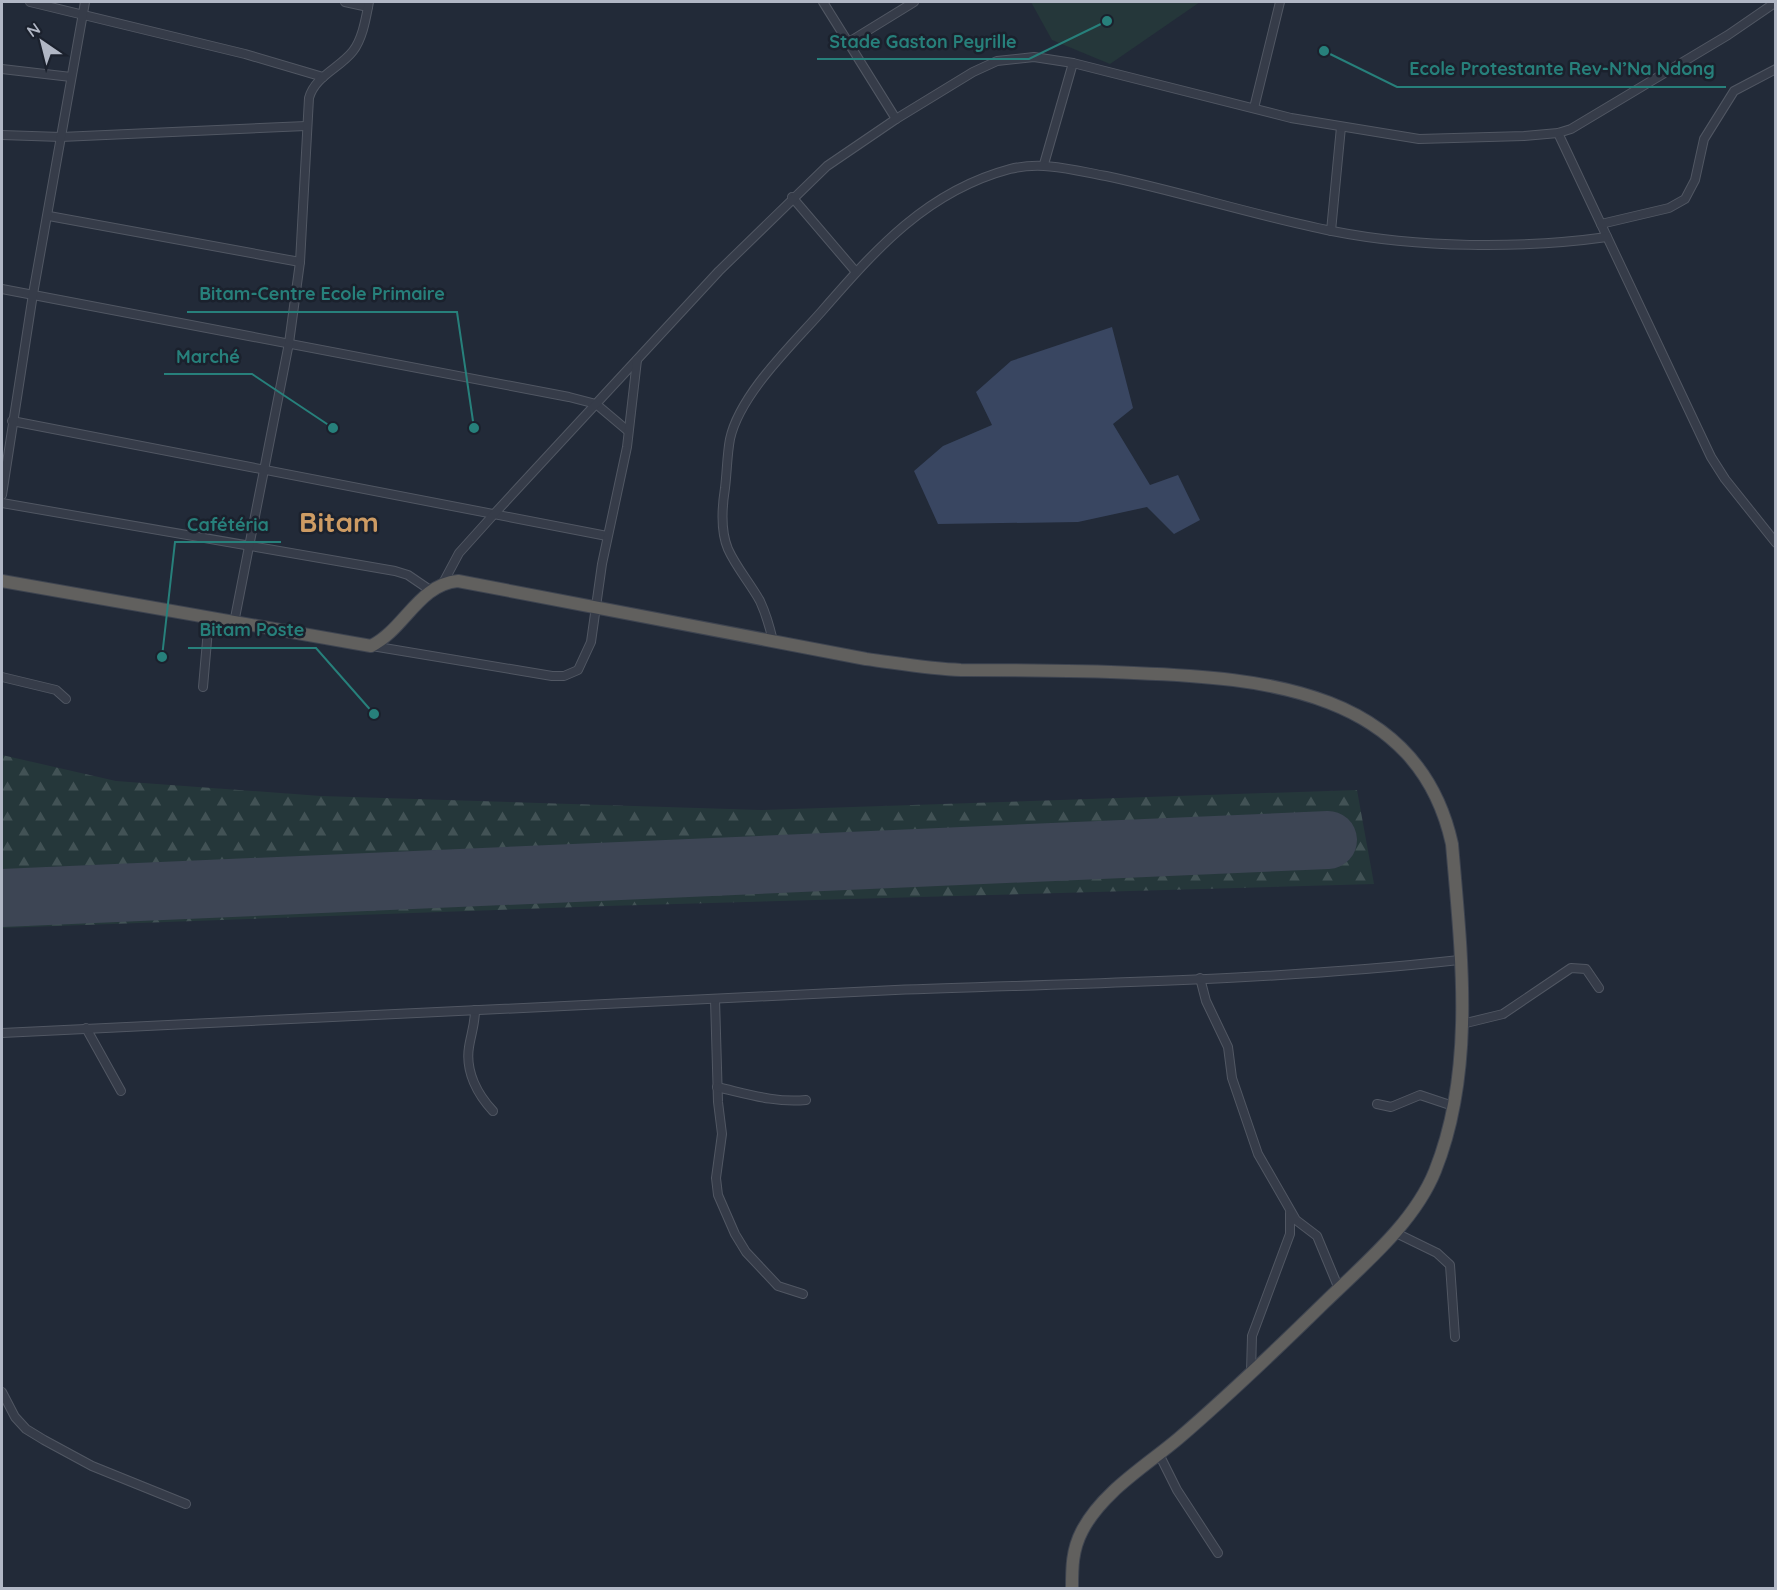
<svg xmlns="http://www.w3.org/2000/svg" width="1777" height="1590" font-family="Quicksand,sans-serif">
<defs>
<pattern id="forest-firs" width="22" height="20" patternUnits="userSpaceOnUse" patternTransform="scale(1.5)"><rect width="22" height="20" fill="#25373a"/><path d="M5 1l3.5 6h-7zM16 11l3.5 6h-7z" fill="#425255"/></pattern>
</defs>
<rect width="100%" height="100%" fill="#222a38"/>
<polygon fill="url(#forest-firs)" points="2,755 116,781 321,796 761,810 1357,790 1374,884 607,906 2,928"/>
<polygon fill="#25373a" points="1031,2 1200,2 1110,64 1052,40"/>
<polygon fill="#394661" points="1112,327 1133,408 1113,424 1150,485 1178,475 1200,520 1174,534 1147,507 1078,522 938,524 914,471 943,446 992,425 976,392 1011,361"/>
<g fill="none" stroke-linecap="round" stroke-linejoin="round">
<polyline stroke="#3d4554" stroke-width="58" points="2,898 1328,840"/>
<g stroke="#515763" stroke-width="10">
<g id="minor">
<polyline points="30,2 245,54 323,77"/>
<polyline points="345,2 368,7"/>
<polyline points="823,2 896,119"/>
<polyline points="849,42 914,2"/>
<polyline points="2,69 71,77"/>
<polyline points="1254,108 1280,2"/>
<polyline points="1558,133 1711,457 1725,479 1776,543"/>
<polyline points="2,135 61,137 306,126"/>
<polyline points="1044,164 1073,63"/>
<polyline points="792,197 856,272"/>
<polyline points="49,216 300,262"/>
<polyline points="1601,224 1669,208 1685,199 1695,180 1704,139 1734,91 1776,69"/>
<polyline points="1331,231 1341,127"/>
<polyline points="2,289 569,397 596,404 628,431"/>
<polyline points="12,421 607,536"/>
<polyline points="2,495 33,294 85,2"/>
<polyline points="2,503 395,571 408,575 430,590"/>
<polyline points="443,583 459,553 495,513 719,271 827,166 896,119 973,72 997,61 1034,57 1073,63 1291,118 1419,139 1524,136 1558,133 1571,129 1728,35 1776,2"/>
<path d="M234 623 289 343 300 262 309 98C315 76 340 68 353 51 363 38 366 17 369 2"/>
<path d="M773 641C770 628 766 614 760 601 750 583 736 567 728 549 720 530 722 507 725 488 727 472 727 455 730 439 740 394 792 345 822 311 876 249 927 191 1010 169 1043 161 1073 170 1106 176 1182 192 1256 216 1332 231 1418 248 1521 249 1607 237"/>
<polyline points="372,646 552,676 564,676 578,670 591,642 602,564 627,447 637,360"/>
<polyline points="2,677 56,690 66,699"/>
<polyline points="203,687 209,618"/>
<polyline points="1200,978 1206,1001 1228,1047 1232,1078 1258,1154 1296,1220 1317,1236 1339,1289"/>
<polyline points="715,999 718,1102 722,1134 716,1178 718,1195 735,1234 746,1252 778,1286 803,1294"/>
<path d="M475 1010C475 1024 471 1034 469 1047 465 1072 478 1095 493 1111"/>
<polyline points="1462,1024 1503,1014 1571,968 1586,969 1599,988"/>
<polyline points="86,1028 121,1091"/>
<path d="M2 1033C299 1016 597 1003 895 990 1083 983 1272 981 1459 960"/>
<path d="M717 1087C748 1094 775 1103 806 1100"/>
<polyline points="1377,1104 1391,1107 1420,1095 1453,1106"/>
<polyline points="1394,1232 1437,1253 1450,1265 1455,1337"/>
<polyline points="1251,1372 1252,1336 1290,1234 1290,1213"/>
<polyline points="2,1392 15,1417 26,1429 44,1440 92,1466 186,1504"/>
<polyline points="1159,1454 1177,1490 1218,1553"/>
</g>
</g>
<g stroke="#3e4450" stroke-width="14">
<path id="trunk" d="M2 581 371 646C404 630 419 584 458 581L866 659C897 663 929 669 961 670 1019 670 1076 670 1134 673 1264 678 1418 690 1452 844 1461 951 1476 1069 1435 1171 1414 1223 1364 1264 1325 1302 1278 1348 1229 1395 1179 1438 1146 1466 1102 1492 1082 1531 1072 1550 1072 1568 1072 1588"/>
</g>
<use href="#minor" stroke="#363c49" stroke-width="8"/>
<use href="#trunk" stroke="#61605e" stroke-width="12"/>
</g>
<g text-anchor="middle" stroke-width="5" stroke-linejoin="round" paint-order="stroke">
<g font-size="28" font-weight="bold" fill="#cd9b63" stroke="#1b212d">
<text x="339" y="532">Bitam</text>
</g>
</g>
<path fill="none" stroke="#27807b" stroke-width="2" d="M1107 21L1029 59H817M1324 51L1397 87H1726M474 428L457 312H187M333 428L252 374H164M162 657L175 542H281M374 714L316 648H188"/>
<g fill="#27807b" stroke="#1b212d" stroke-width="2">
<circle cx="1107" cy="21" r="6"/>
<circle cx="1324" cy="51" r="6"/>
<circle cx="474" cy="428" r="6"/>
<circle cx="333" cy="428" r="6"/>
<circle cx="162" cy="657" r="6"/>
<circle cx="374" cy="714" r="6"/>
</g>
<g font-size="18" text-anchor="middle" font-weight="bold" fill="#27807b" stroke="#1b212d" stroke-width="5" stroke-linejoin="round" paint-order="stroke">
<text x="923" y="48">Stade Gaston Peyrille</text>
<text x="1562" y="75">Ecole Protestante Rev-N’Na Ndong</text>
<text x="322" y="300">Bitam-Centre Ecole Primaire</text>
<text x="208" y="363">Marché</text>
<text x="228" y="531">Cafétéria</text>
<text x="252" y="636">Bitam Poste</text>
</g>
<rect width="1777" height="1590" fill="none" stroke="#b1b7c5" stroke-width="6"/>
<g transform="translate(42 42) rotate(325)" stroke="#1b212d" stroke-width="4.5" paint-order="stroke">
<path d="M0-4.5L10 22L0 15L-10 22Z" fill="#b1b7c5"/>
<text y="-9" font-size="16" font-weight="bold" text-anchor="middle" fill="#b1b7c5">N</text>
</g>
</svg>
